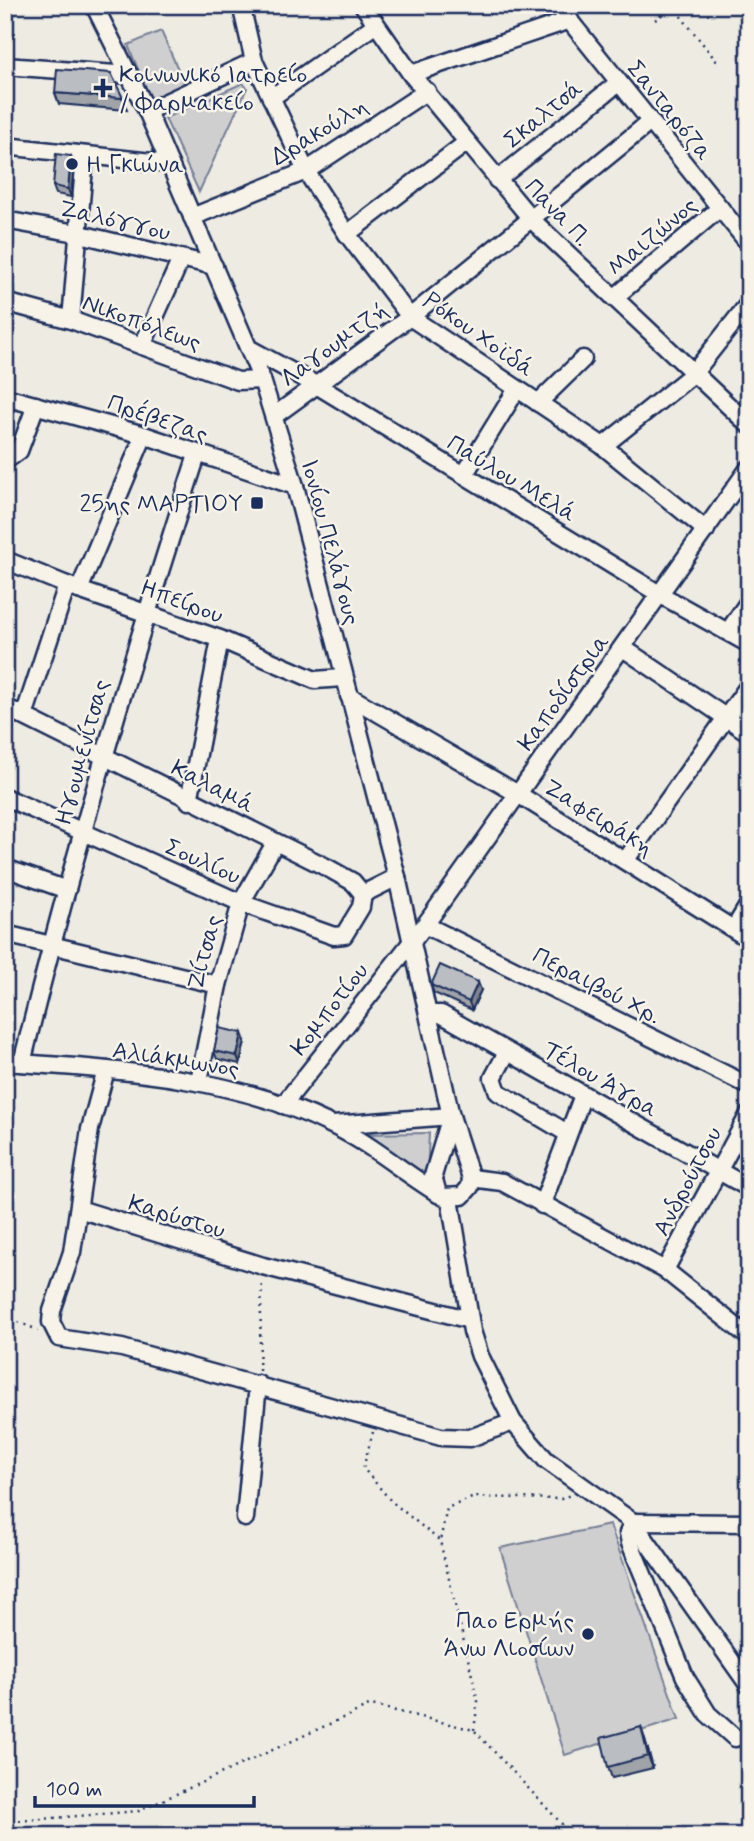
<svg xmlns="http://www.w3.org/2000/svg" width="754" height="1841" font-family="Mynerve,sans-serif">
<rect width="100%" height="100%" fill="#eeebe2"/>
<filter id="ink" filterUnits="userSpaceOnUse"><feTurbulence type="fractalNoise" baseFrequency=".0143" numOctaves="2"/><feDisplacementMap in="SourceGraphic" scale="14" xChannelSelector="R" yChannelSelector="G"/><feConvolveMatrix kernelMatrix="1 2 1 2 8 2 1 2 1" color-interpolation-filters="sRGB"/></filter>
<g filter="url(#ink)">
<g fill="#cfcfcf" stroke="#757f96" stroke-width="2">
<polygon points="161,31 186,87 152,103 128,45"/>
<polygon points="243,83 247,88 199,192 165,118"/>
<polygon points="429,1133 427,1177 363,1134"/>
<polygon points="610,1525 679,1719 565,1755 500,1548"/>
</g>
<g fill="none" stroke-linecap="round" stroke-linejoin="round">
<g stroke="#1b2f5e" stroke-width="21">
<g id="minor">
<polyline points="241,5 254,61 306,171 347,234 410,317 603,446 706,530"/>
<polyline points="363,5 411,74 532,220 749,425"/>
<polyline points="557,5 749,244"/>
<polyline points="5,66 130,75"/>
<polyline points="411,74 570,20"/>
<polyline points="271,98 375,25"/>
<polyline points="147,111 254,61"/>
<polyline points="5,146 170,164"/>
<polyline points="497,180 618,83"/>
<polyline points="192,217 306,171 427,91"/>
<polyline points="5,220 76,233 214,266"/>
<polyline points="347,234 466,143"/>
<polyline points="614,298 720,208"/>
<polyline points="5,302 71,320 238,381 262,380"/>
<polyline points="71,320 85,155"/>
<polyline points="142,346 181,259"/>
<polyline points="252,350 318,386 661,595 749,644"/>
<polyline points="5,397 144,435 295,486"/>
<polyline points="538,403 583,359"/>
<polyline points="274,416 410,317 650,122"/>
<polyline points="603,446 693,374 749,303"/>
<polyline points="5,461 19,451 36,405"/>
<polyline points="464,475 517,389"/>
<polyline points="5,560 79,590 220,639 315,680 343,678"/>
<polyline points="79,590 144,435"/>
<polyline points="728,632 749,601"/>
<polyline points="623,648 749,733"/>
<polyline points="349,696 518,794 749,939"/>
<polyline points="5,707 328,868 353,882 363,894 397,877"/>
<polyline points="24,716 67,585"/>
<polyline points="5,797 241,903 334,936 344,935 361,907 363,894"/>
<polyline points="189,801 220,639"/>
<polyline points="625,861 749,685"/>
<polyline points="5,868 67,890"/>
<polyline points="425,925 749,1086"/>
<polyline points="734,929 749,904"/>
<polyline points="5,934 218,985"/>
<polyline points="429,1014 441,1014 749,1188"/>
<polyline points="507,1052 493,1078 498,1092 567,1133"/>
<path d="M5 1062C116 1070 230 1075 332 1125 372 1144 406 1175 444 1197L462 1196 470 1187 471 1178 451 1116 397 877 295 486 262 380 147 111 94 5"/>
<path d="M22 1063C72 858 132 656 197 455"/>
<polyline points="106,1070 90,1129 72,1252 52,1311 51,1322 59,1338 122,1348 441,1437 470,1438 513,1422"/>
<polyline points="199,1081 218,985 241,903 275,843"/>
<polyline points="283,1105 425,925 749,468"/>
<polyline points="333,1125 451,1116"/>
<polyline points="471,1178 502,1182 665,1270 749,1337"/>
<polyline points="438,1194 433,1176 451,1116"/>
<polyline points="450,1199 472,1331 480,1356 513,1422 546,1460 633,1522 749,1686"/>
<polyline points="542,1205 583,1095"/>
<polyline points="79,1209 263,1266 470,1320"/>
<polyline points="665,1270 749,1114"/>
<polyline points="245,1518 258,1384"/>
<polyline points="633,1522 628,1533 630,1543 685,1677 708,1714 735,1738"/>
<polyline points="633,1522 749,1523"/>
</g>
</g>
<g stroke="#1b2f5e" stroke-width="2.5" stroke-dasharray="2 5" stroke-linecap="butt">
<polyline points="672,5 718,63"/>
<polyline points="615,10 629,5"/>
<polyline points="655,20 673,6"/>
<polyline points="5,1317 38,1330"/>
<polyline points="259,1371 262,1280"/>
<polyline points="373,1432 363,1468 391,1501 440,1541"/>
<polyline points="474,1730 478,1701 440,1541 447,1508 474,1497 561,1499 570,1495"/>
<polyline points="5,1822 139,1811 371,1705 474,1730 573,1836"/>
</g>
<use href="#minor" stroke="#f7f3e8" stroke-width="16"/>
</g>
<g fill="#a0a3a7" stroke="#1b2f5e" stroke-width="2">
<polygon points="55,93 123,98 127,110 59,104"/>
<polygon points="71,156 74,164 71,197 56,194 53,186"/>
<polygon points="431,985 481,990 472,1010 434,993"/>
<polygon points="245,1041 240,1064 217,1059 214,1051"/>
<polygon points="645,1739 653,1768 612,1778 608,1767"/>
</g>
<g fill="#828488" stroke="#1b2f5e" stroke-width="2">
<polygon points="71,156 74,164 71,197 68,189"/>
<polygon points="478,982 481,990 472,1010 469,1002"/>
<polygon points="242,1033 245,1041 240,1064 237,1056"/>
<polygon points="641,1727 645,1739 653,1768 648,1756"/>
</g>
<g fill="#babdc2" stroke="#1b2f5e" stroke-width="2">
<polygon points="57,69 111,73 123,98 55,93"/>
<polygon points="56,154 71,156 68,189 53,186"/>
<polygon points="440,965 478,982 469,1002 431,985"/>
<polygon points="219,1028 242,1033 237,1056 214,1051"/>
<polygon points="641,1727 648,1756 608,1767 601,1738"/>
</g>
</g>
<g fill="#1b2f5e" stroke="#f7f3e8" stroke-width="2.5">
<path d="M99.5 77.5h7v7h7v7h-7v7h-7v-7h-7v-7h7z"/>
<circle cx="72" cy="164" r="7"/>
<rect x="250" y="496" width="14" height="14" rx="3.5"/>
<circle cx="588" cy="1634" r="7"/>
</g>
<g text-anchor="middle" stroke-width="5" stroke-linejoin="round" paint-order="stroke">
<g font-size="24" fill="#1b2f5e" stroke="#f7f3e8" text-anchor="start">
<text x="119" y="82">Κοινωνικό Ιατρείο<tspan x="119" dy="28">/ Φαρμακείο</tspan></text>
<text x="86" y="172">Η Γκιώνα</text>
<text x="243" y="511" text-anchor="end">25ης ΜΑΡΤΙΟΥ</text>
<text x="574" y="1628" text-anchor="end">Παο Ερμής<tspan x="574" dy="28">Άνω Λιοσίων</tspan></text>
</g>
<g font-size="24" fill="#1b2f5e" stroke="#f7f3e8">
<text transform="translate(670 110) rotate(51)" y="8">Σανταρόζα</text>
<text transform="translate(543 114) rotate(-39)" y="8">Σκαλτσά</text>
<text transform="translate(319 131) rotate(-31)" y="8">Δρακούλη</text>
<text transform="translate(558 212) rotate(46)" y="8">Πανα Π.</text>
<text transform="translate(115 220) rotate(13)" y="8">Ζαλόγγου</text>
<text transform="translate(652 236) rotate(-40)" y="8">Μαιζώνος</text>
<text transform="translate(142 322) rotate(20)" y="8">Νικοπόλεως</text>
<text transform="translate(479 334) rotate(35)" y="8">Ρόκου Χοϊδά</text>
<text transform="translate(334 344) rotate(-36)" y="8">Λαγουμτζή</text>
<text transform="translate(158 418) rotate(19)" y="8">Πρέβεζας</text>
<text transform="translate(512 478) rotate(31)" y="8">Παύλου Μελά</text>
<text transform="translate(331 542) rotate(75)" y="8">Ιονίου Πελάγους</text>
<text transform="translate(182 601) rotate(20)" y="8">Ηπείρου</text>
<text transform="translate(563 692) rotate(-54)" y="8">Καποδίστρια</text>
<text transform="translate(82 752) rotate(-75)" y="8">Ηγουμενίτσας</text>
<text transform="translate(213 786) rotate(27)" y="8">Καλαμά</text>
<text transform="translate(599 817) rotate(32)" y="8">Ζαφειράκη</text>
<text transform="translate(203 861) rotate(24)" y="8">Σουλίου</text>
<text transform="translate(204 952) rotate(-75)" y="8">Ζίτσας</text>
<text transform="translate(597 985) rotate(27)" y="8">Περαιβού Χρ.</text>
<text transform="translate(329 1009) rotate(-52)" y="8">Κομποτίου</text>
<text transform="translate(176 1059) rotate(9)" y="8">Αλιάκμωνος</text>
<text transform="translate(601 1079) rotate(30)" y="8">Τέλου Άγρα</text>
<text transform="translate(687 1181) rotate(-62)" y="8">Ανδρούτσου</text>
<text transform="translate(177 1216) rotate(17)" y="8">Καρύστου</text>
</g>
</g>
<rect width="754" height="1841" fill="none" stroke="#f7f3e8" stroke-width="28"/>
<rect x="14" y="14" width="726" height="1813" fill="none" stroke="#1b2f5e" stroke-width="2.5" filter="url(#ink)"/>
<path d="M35 1796v10h219v-10" fill="none" stroke="#1b2f5e" stroke-width="3.5"/>
<text x="46" y="1796" font-size="21" fill="#1b2f5e" stroke="#f7f3e8" stroke-width="5" paint-order="stroke">100 m</text>
</svg>
